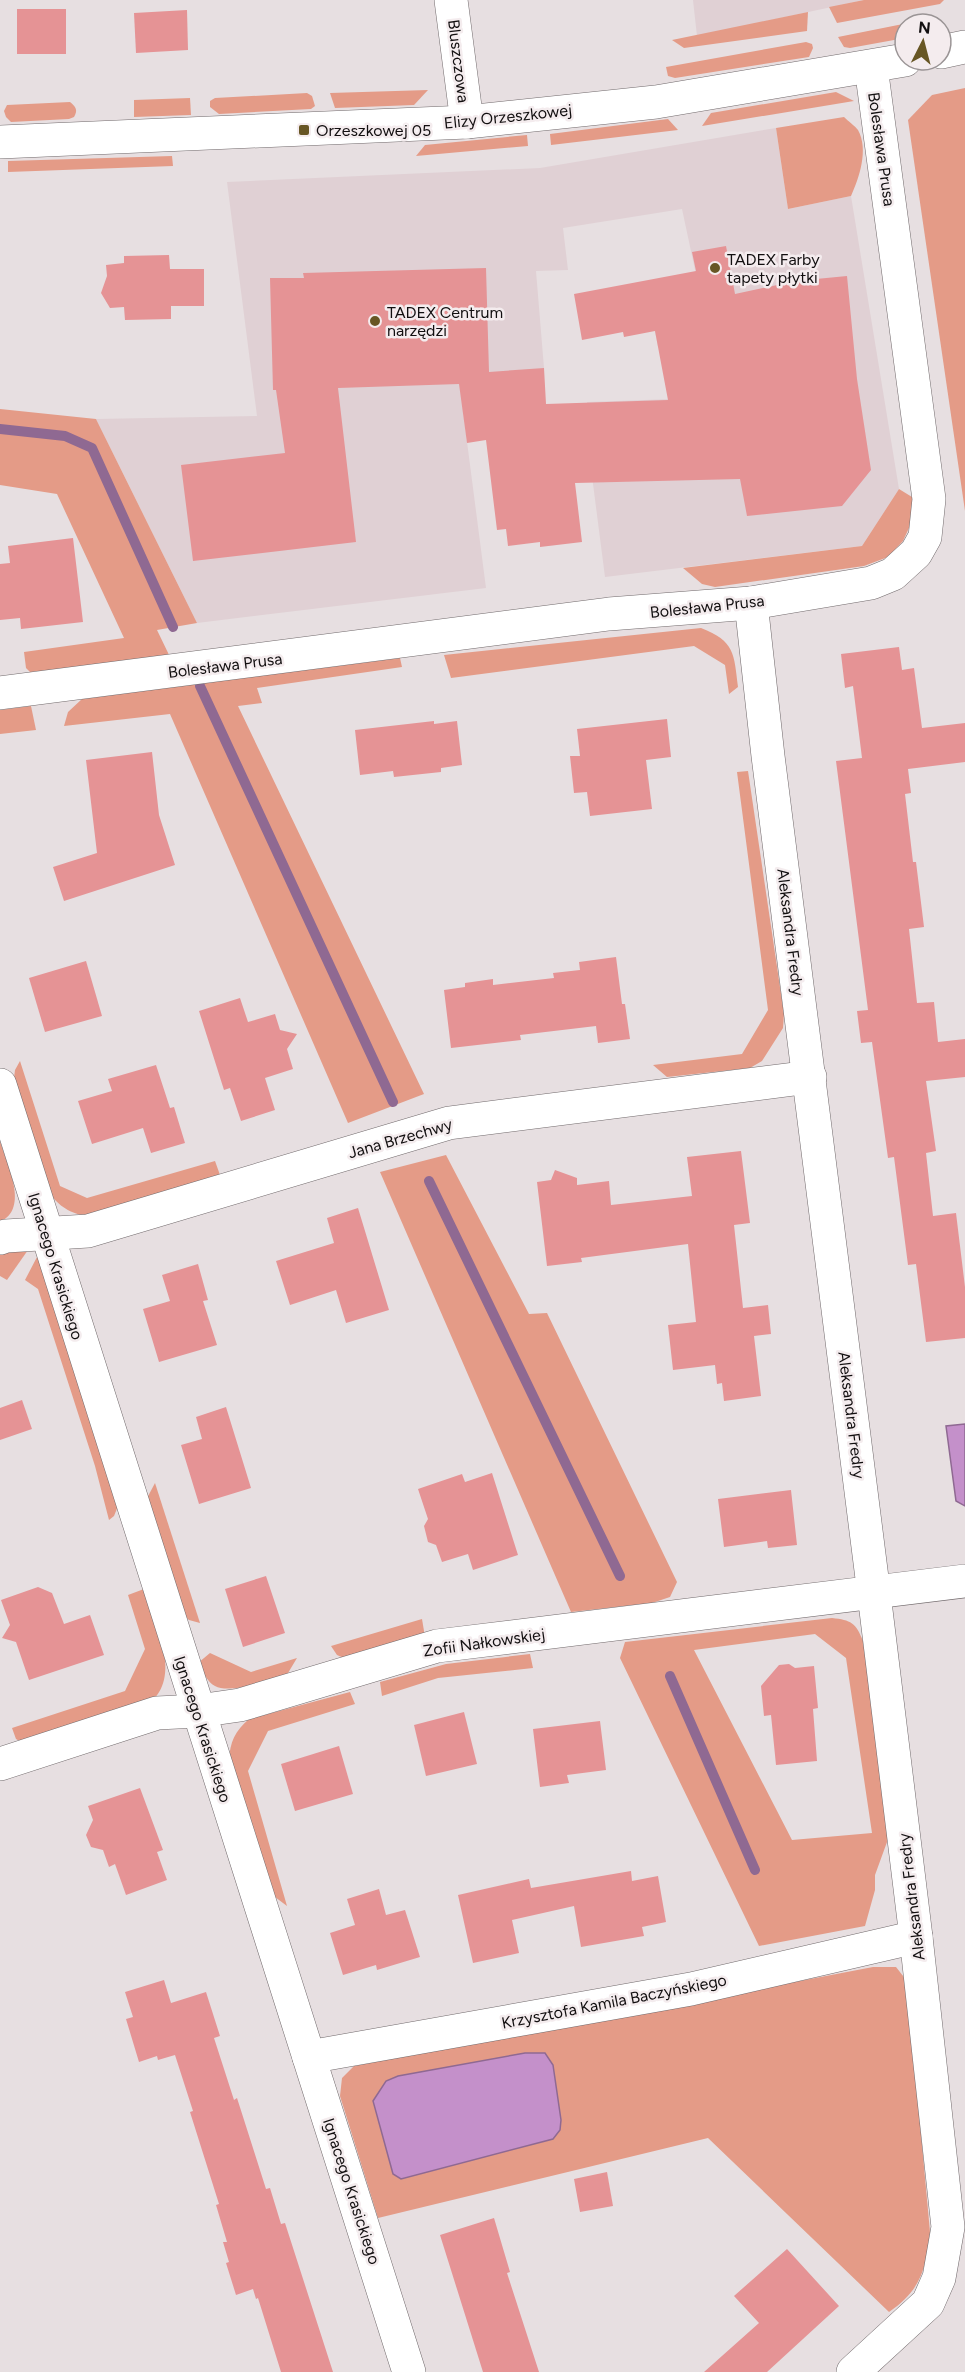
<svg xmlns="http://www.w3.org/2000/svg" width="965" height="2372" font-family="Figtree,sans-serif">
<rect width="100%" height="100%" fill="#e7dfe1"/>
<g fill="#e0d0d4">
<polygon points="693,0 864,0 697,36"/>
<polygon points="776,128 788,209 851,196 899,489 862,546 605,577 588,445 587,402 673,399 668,345 658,347 654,327 701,298 682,209 563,228 568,270 536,271 544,368 486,408 463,411 486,588 197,623 96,419 257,416 227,182 540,168"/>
</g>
<g fill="#e49b87" fill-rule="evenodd">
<polygon points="864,0 944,0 940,4 837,23 829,7"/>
<polygon points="808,12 807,31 684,48 672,40"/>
<polygon points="903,24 905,38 850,48 844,47 838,37"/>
<polygon points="806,42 812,44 813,48 809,57 675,78 668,76 666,67"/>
<polygon points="965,88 965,511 908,120 932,95"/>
<polygon points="428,90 414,105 335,108 330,93"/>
<polygon points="836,92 854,101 702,126 711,113"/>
<polygon points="307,93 312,96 315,106 311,109 219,114 210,107 210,101 215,98"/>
<polygon points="190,98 191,115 134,117 134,100"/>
<path d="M70 102C76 107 78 110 74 117L69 119 11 122 6 117 4 111 7 105Z"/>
<path d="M844 117C848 121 855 126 858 130 869 150 859 178 851 196L788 209 776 128Z"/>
<polygon points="668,119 678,130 551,145 550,134"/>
<polygon points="527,135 528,146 416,156 425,145"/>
<polygon points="172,156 173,166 8,172 8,161"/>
<polygon points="0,409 96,419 197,623 157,630 171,659 30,672 26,668 24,652 124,638 57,494 0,485"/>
<polygon points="899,489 912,497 913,519 903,541 888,557 864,566 715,587 702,584 683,568 862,546"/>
<path d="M701 628C735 641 734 654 738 687L729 694 725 665 694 646 451 678 444 655Z"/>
<polygon points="400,658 402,667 257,688 262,703 238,706 424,1094 348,1123 170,714 64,726 68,712 82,699"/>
<polygon points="31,706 36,730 0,734 0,710"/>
<polygon points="748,771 784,1014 783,1028 762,1061 750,1068 667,1077 653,1065 742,1054 768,1010 737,772"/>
<path d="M20 1061 60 1186 87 1198 215 1161 220 1175 91 1217C72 1214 62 1209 50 1194L14 1078 15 1070Z"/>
<path d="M0 1141C7 1165 30 1208 0 1222Z"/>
<polygon points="446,1155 529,1314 547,1313 677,1582 670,1597 652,1603 571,1612 380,1172"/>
<polygon points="12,1250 28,1250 7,1280 0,1276 0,1254"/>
<polygon points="37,1257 44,1268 118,1506 114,1516 109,1520 95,1466 38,1289 25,1280"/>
<polygon points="155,1483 200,1623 189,1620 179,1611 146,1500"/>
<path d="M144 1589C154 1622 182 1673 152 1701L23 1743 16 1739 12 1728 125 1691 145 1649 128 1595Z"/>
<path d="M832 1618C851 1620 856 1623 863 1641L891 1831 875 1875V1890L865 1926 759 1946 620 1658 625 1642ZM815 1634 846 1658 872 1833 792 1840 694 1650Z"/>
<polygon points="422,1619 425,1637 346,1659 337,1655 331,1646"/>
<path d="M210 1653 251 1672 297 1658 285 1678C269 1681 229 1694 215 1686 207 1682 202 1670 198 1663Z"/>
<polygon points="530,1654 533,1668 438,1678 382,1696 380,1682 446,1664"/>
<path d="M350 1692 355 1704 268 1731 248 1771 287 1906 271 1894 229 1760C230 1742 235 1731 249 1719Z"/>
<path d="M873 1967H896L907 1981 930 2232C926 2269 921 2290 889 2312L708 2138 378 2218 340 2096 342 2078 354 2066Z"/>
</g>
<g fill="#c490ca" stroke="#8f6992" stroke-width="1.5">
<polygon points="965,1424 965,1506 956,1501 946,1426"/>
<polygon points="525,2053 545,2053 553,2065 561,2120 560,2130 553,2139 401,2179 393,2174 373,2101 386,2081 398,2076"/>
</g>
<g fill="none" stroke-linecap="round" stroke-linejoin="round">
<g stroke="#8f6992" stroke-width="10">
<polyline points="0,429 65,436 92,448 173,627"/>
<polyline points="200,686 393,1102"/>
<polyline points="429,1181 620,1576"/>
<polyline points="670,1676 755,1870"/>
</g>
</g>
<g fill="#e59395">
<rect x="17" y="9" width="49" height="45"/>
<polygon points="187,10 188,50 136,53 134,13"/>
<polygon points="726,246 735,294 782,284 799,276 816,279 847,276 857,379 871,470 842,506 747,516 740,479 575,483 582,542 540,547 540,542 508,546 506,529 497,530 486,440 467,443 459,384 338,388 356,542 193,561 181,465 285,453 276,390 273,390 270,278 304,278 303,273 486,268 489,372 544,368 546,404 668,400 655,331 624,337 623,332 582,340 574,294 696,271 692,252"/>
<polygon points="169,255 170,269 204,269 204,306 171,306 171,319 125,320 124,307 110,308 101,293 107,276 106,265 124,263 124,256"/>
<polygon points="73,538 83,622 21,629 20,618 0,620 0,564 10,563 8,546"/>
<polygon points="899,647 902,670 914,668 922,728 965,723 965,762 908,769 911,793 905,794 913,862 916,862 924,927 909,929 917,1003 934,1002 938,1042 965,1039 965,1077 926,1081 936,1151 926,1153 933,1216 956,1213 965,1287 965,1338 926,1342 916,1264 908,1265 894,1157 888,1158 872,1042 861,1043 857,1011 868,1010 836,761 862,758 853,686 845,688 841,654"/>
<polygon points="667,719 671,757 646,760 652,809 590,816 587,792 574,793 570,756 580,756 577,729"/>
<polygon points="434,721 434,724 457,721 462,765 441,768 441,772 394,777 393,771 360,775 355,730"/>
<polygon points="152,752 159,815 175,865 64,901 53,867 97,853 86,760"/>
<polygon points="616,957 622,1004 625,1004 630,1039 598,1043 596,1026 520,1035 521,1040 451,1048 444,990 465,987 465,983 493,979 493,985 554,978 553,973 580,970 579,962"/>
<polygon points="86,961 102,1016 45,1032 29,978"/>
<polygon points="240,998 248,1022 275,1014 280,1030 297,1034 287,1049 293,1069 265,1078 275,1110 241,1121 230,1088 224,1090 199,1011"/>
<polygon points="156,1065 170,1108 174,1107 185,1143 151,1153 143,1128 92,1144 78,1101 112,1091 108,1079"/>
<polygon points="741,1151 750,1223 734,1225 743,1308 768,1305 771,1334 754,1336 761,1396 724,1401 722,1383 717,1384 715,1365 673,1370 668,1325 696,1322 688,1244 581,1258 582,1262 547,1266 537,1182 551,1180 555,1170 577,1178 577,1185 609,1181 611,1205 692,1196 687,1157"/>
<polygon points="358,1208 389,1310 346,1323 336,1290 290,1305 276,1261 334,1243 327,1218"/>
<polygon points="198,1264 208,1300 203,1301 217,1345 159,1362 143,1309 170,1301 162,1275"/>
<polygon points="22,1400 32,1429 0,1440 0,1408"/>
<polygon points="226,1407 251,1488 199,1504 181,1445 202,1439 196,1417"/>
<polygon points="492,1473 518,1555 473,1570 468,1554 442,1562 436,1545 428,1542 424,1526 428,1519 418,1489 462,1474 465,1482"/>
<polygon points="791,1490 797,1545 768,1548 767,1541 724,1547 718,1499"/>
<polygon points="266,1576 285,1633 243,1647 225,1589"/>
<polygon points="38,1587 52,1593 64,1624 90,1615 104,1655 29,1680 16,1642 2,1638 10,1625 1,1600"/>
<polygon points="789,1664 795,1668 814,1666 818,1708 813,1709 817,1761 776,1765 771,1715 764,1716 761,1686 779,1665"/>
<polygon points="464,1712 477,1764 426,1776 414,1725"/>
<polygon points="600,1721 606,1770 567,1775 569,1783 540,1787 533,1729"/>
<polygon points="339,1746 353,1794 295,1811 281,1764"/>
<polygon points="140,1788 163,1850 157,1852 167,1880 126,1895 115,1864 109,1867 103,1850 91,1847 86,1835 93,1820 88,1806"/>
<polygon points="631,1871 632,1881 658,1876 666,1922 642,1927 644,1936 581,1947 574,1906 512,1920 519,1953 473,1963 458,1895 529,1879 531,1888"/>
<polygon points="379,1889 386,1915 405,1910 420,1957 377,1970 376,1965 343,1975 330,1933 355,1925 347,1899"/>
<polygon points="164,1980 171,2003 206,1992 220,2036 214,2038 234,2100 237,2098 266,2189 270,2188 281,2224 285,2223 333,2372 281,2372 258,2298 256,2299 253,2289 236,2295 226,2263 229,2262 223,2242 227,2242 216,2205 219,2204 190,2112 193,2111 175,2055 158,2060 157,2056 139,2062 126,2019 133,2017 125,1992"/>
<polygon points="607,2172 613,2206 580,2212 574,2179"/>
<polygon points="494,2218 510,2272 507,2273 539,2372 483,2372 440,2235"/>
<polygon points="787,2249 839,2306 767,2372 704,2372 759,2323 734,2296"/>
</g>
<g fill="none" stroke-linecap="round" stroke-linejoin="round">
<g stroke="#716a6c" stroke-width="34">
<g id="minor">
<polyline points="451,0 467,122"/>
<polyline points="941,52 965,47"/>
<polyline points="0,142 467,122 656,102 905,60"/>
<polyline points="751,603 768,756 874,1594 916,1937 948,2227 939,2278 928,2303 853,2372"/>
<polyline points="0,693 609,614 751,603 871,583 893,574 916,553 925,537 929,499 871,67"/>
<polyline points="0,1085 409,2372"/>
<polyline points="0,1238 6,1236 88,1231 449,1123 810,1077"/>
<polyline points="0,1764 157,1713 198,1711 240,1705 437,1646 965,1581"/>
<polyline points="309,2057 691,1989 916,1937"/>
</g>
</g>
<use href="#minor" stroke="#fff" stroke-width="33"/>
</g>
<g fill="#675624" stroke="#f4ecee" stroke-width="2">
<rect x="298" y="124" width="12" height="12" rx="3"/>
<circle cx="715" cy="268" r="6"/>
<circle cx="375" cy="321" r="6"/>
</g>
<g text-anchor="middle" stroke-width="5" stroke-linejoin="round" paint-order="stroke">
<g font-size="16" fill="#120f10" stroke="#f4ecee">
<text transform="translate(459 61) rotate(83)" y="6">Bluszczowa</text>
<text transform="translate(508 116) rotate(-6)" y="6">Elizy Orzeszkowej</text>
<text transform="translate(882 149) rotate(82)" y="6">Bolesława Prusa</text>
<text transform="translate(707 606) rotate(-6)" y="6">Bolesława Prusa</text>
<text transform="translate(225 665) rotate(-7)" y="6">Bolesława Prusa</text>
<text transform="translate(791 932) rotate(83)" y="6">Aleksandra Fredry</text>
<text transform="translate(400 1138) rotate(-16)" y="6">Jana Brzechwy</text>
<text transform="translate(56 1266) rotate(73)" y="6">Ignacego Krasickiego</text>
<text transform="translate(852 1415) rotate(83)" y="6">Aleksandra Fredry</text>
<text transform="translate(484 1642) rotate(-8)" y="6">Zofii Nałkowskiej</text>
<text transform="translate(203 1729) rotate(72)" y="6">Ignacego Krasickiego</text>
<text transform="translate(911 1897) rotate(-97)" y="6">Aleksandra Fredry</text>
<text transform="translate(614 2001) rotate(-11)" y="6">Krzysztofa Kamila Baczyńskiego</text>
<text transform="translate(352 2191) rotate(72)" y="6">Ignacego Krasickiego</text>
</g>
<g font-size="16" fill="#120f10" stroke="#f4ecee" text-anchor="start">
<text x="316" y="136">Orzeszkowej 05</text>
<text x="727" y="265">TADEX Farby<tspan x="727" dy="18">tapety płytki</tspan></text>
<text x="387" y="318">TADEX Centrum<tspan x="387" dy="18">narzędzi</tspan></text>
</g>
</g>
<g transform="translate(923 42) rotate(6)"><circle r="28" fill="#f4ecee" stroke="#9a9495" stroke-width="1.5"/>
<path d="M0-4.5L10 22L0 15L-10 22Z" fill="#675624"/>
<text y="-9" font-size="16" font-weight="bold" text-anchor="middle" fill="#120f10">N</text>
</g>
</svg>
